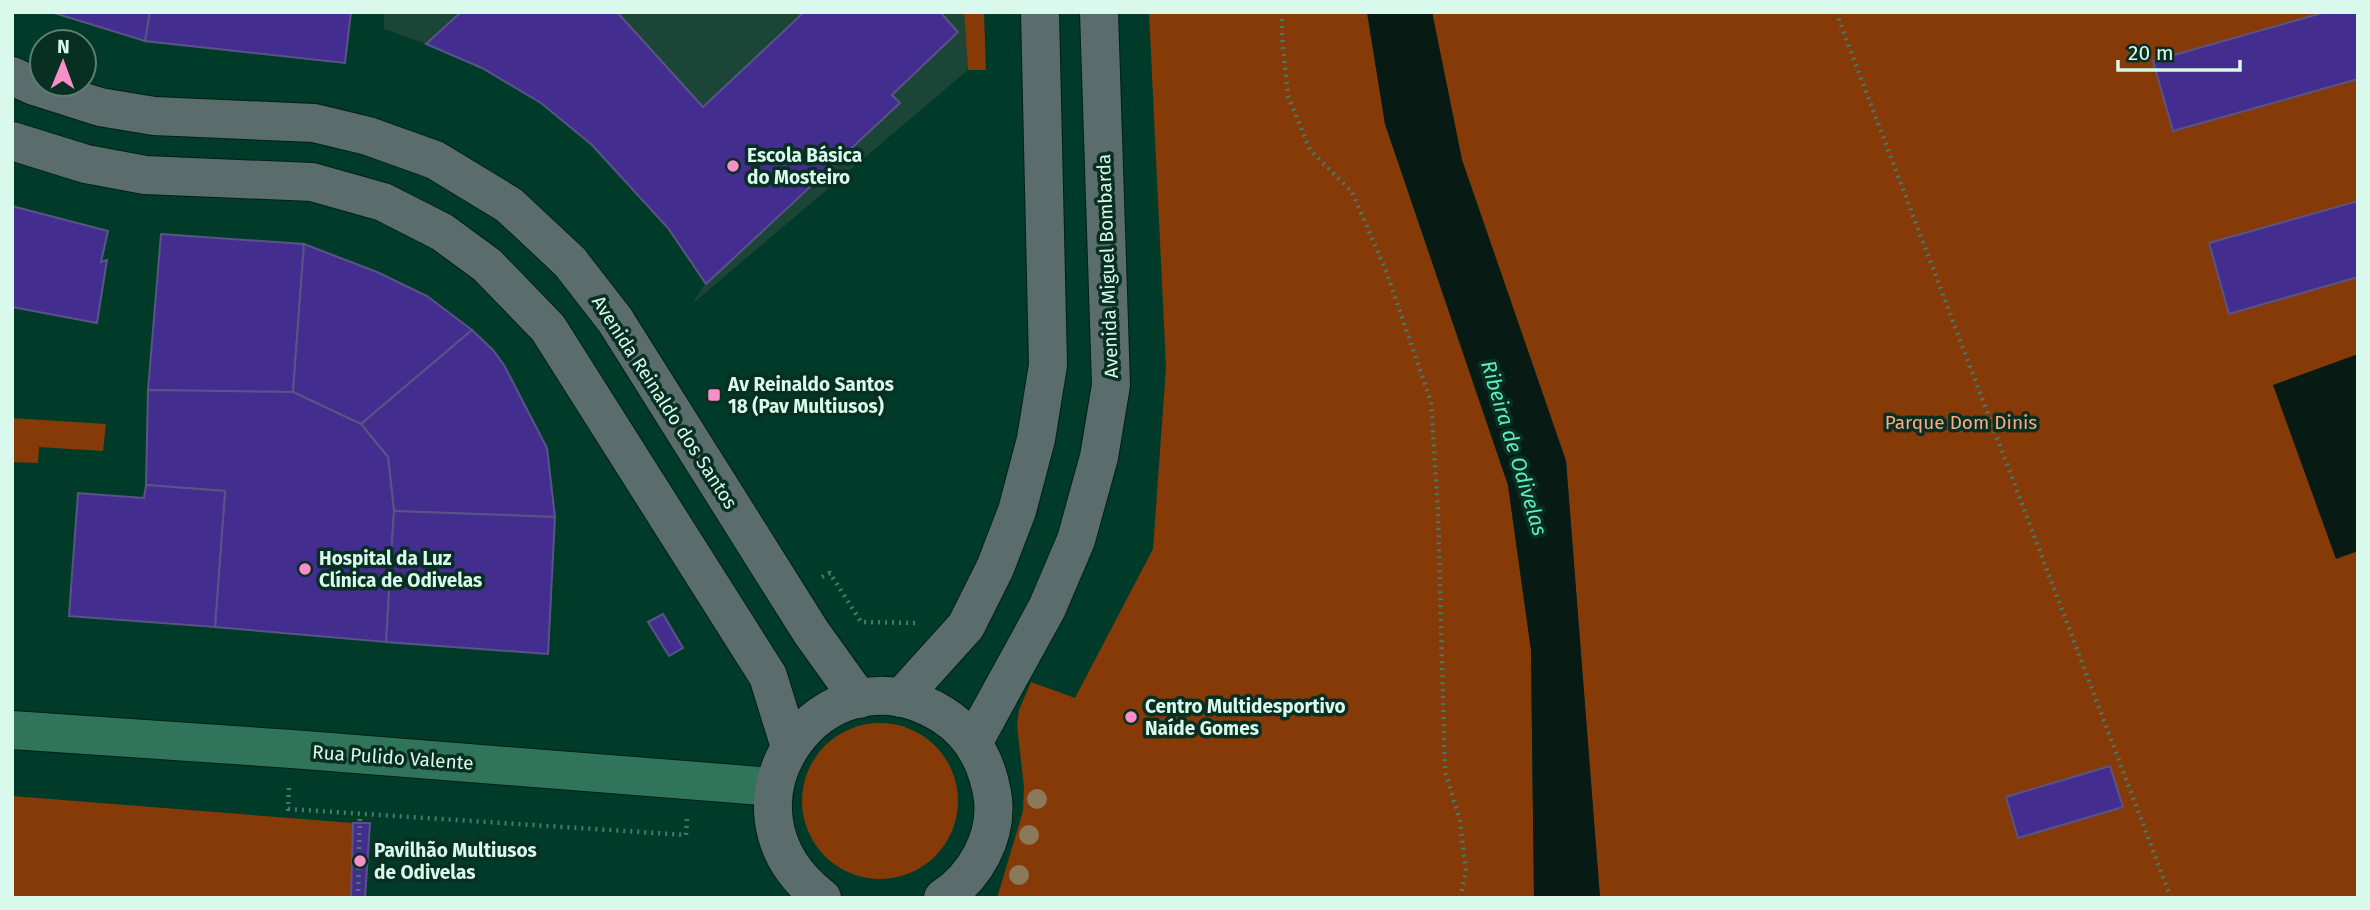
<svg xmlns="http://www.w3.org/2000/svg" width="2370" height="910" font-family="'Fira Sans',sans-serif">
<rect width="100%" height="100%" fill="#003b2a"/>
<polygon fill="#1b4536" points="384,12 964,12 968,70 692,304 706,283 668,228 592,145 541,103 482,68 426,44 384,29"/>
<g fill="#853a08">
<polygon points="964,12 984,12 986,70 968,70"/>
<polygon points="1149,12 1367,12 1385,124 1508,485 1531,650 1534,898 997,898 1023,811 1024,788 1017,725 1019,710 1031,682 1075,698 1153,549 1166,367"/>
<polygon points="1432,12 2358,12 2358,898 1600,898 1566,461 1462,160"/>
<polygon points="12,418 106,424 103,451 39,447 38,463 12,462"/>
<circle cx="880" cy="801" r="78"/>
<polygon points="12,796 353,823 351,898 12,898"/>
</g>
<g fill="#071b14">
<polygon points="1367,12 1432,12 1462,160 1566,461 1600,898 1534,898 1531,650 1508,485 1385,124"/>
<polygon points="2358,354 2358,551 2336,559 2273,385"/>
</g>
<g fill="#432e8f" stroke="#585486" stroke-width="2">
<polygon points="51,12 150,12 145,41"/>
<polygon points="150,12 351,12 345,63 145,41"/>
<polygon points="461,12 617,12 703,107 804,12 940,12 958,32 892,95 900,103 706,284 668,228 592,145 541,103 482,68 426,44"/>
<polygon points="2326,12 2358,12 2358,79 2173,131 2153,61"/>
<polygon points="2358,201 2358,277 2229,314 2209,243"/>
<polygon points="12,206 108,231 101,262 107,260 97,323 12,307"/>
<polygon points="161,234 304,244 293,392 148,390"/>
<polygon points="304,244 377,272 427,296 472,330 361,424 293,392"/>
<polygon points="472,330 493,350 504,365 547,448 555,517 394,511 388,457 361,424"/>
<polygon points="148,390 293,392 361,424 388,457 394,511 386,642 215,627 225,491 146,485"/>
<polygon points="146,485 225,491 215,627 69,616 78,493 144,498"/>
<polygon points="394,511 555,517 548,654 386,642"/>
<polygon points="663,614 683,648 669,656 648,622"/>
<polygon points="2110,766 2123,807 2018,838 2006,797"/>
<polygon points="353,823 370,823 365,898 351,898"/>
</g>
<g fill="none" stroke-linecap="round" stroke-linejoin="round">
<g stroke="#002014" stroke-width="40">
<polyline id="street" points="12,730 292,749 774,787"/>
</g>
<g stroke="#002014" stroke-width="40">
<g id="secondary">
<polyline points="12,76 34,86 100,107 154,116 314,123 368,136 435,160 509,205 570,262 615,320 811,632 859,699"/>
<polyline points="12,141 86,164 145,175 312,182 383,202 442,232 487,265 548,328 768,676 790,747"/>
<polyline points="901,698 966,626 995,568 1017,511 1036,439 1048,365 1040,12"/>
<polyline points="973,743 1047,608 1076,540 1099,457 1111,385 1099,12"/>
<path d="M822 898C703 807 823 639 943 715 973 734 988 764 993 799 997 838 975 877 943 898"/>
</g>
</g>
<g stroke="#487a6a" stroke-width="4.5" stroke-dasharray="2 5" stroke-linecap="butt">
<polyline points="1282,12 1282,36 1288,96 1310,150 1352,192 1386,271 1431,402 1438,511 1445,772 1460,820 1466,872 1460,898"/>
<polyline points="1836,12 2171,898"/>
<polyline points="822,577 830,573 861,622 915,623"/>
<polyline points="289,788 288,809 686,835 687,819"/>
<polyline points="358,898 360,814"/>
</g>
<use href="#street" stroke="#30745c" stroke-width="38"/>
<use href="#secondary" stroke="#5a6d6c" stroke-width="38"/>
</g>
<g fill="#8a795b">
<circle cx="1037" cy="799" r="10"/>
<circle cx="1029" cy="835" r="10"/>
<circle cx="1019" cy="875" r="10"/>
</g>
<g fill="#f98fc9" stroke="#092e22" stroke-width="2.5">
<circle cx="733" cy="166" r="7"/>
<rect x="707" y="388" width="14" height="14" rx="3.5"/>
<circle cx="305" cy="569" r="7"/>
<circle cx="1131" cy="717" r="7"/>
<circle cx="360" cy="861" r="7"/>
</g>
<g text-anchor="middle" stroke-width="7" stroke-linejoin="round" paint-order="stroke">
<g font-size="19" font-weight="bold" fill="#d8f9eb" stroke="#092e22" text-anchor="start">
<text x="747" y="162">Escola Básica<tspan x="747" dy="22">do Mosteiro</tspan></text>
<text x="728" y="391">Av Reinaldo Santos<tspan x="728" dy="22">18 (Pav Multiusos)</tspan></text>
<text x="319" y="565">Hospital da Luz<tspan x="319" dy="22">Clínica de Odivelas</tspan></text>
<text x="1145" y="713">Centro Multidesportivo<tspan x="1145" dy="22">Naíde Gomes</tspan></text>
<text x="374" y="857">Pavilhão Multiusos<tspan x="374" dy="22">de Odivelas</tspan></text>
</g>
<g font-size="19" fill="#d8f9eb" stroke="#092e22">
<text transform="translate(1107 266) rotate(-92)" y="7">Avenida Miguel Bombarda</text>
<text transform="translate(665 402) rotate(57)" y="7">Avenida Reinaldo dos Santos</text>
<text transform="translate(393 757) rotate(4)" y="7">Rua Pulido Valente</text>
</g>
<g font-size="19" fill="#fbab83" stroke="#092e22">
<text x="1961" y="429">Parque Dom Dinis</text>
</g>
<g font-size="21" font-style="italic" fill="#5defbd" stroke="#092e22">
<text transform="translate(1514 448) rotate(73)" y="7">Ribeira de Odivelas</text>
</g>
</g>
<rect width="2370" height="910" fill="none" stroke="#d8f9eb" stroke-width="28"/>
<g transform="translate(63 63) rotate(1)"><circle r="33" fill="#092e22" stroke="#5c7f72" stroke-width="2"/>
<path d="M0-5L12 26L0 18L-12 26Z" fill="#f98fc9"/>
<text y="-10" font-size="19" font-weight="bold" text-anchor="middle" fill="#d8f9eb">N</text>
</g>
<path d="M2118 60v10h122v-10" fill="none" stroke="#d8f9eb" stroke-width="3.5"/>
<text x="2128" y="60" font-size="21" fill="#d8f9eb" stroke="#092e22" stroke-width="5" paint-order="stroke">20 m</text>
</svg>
